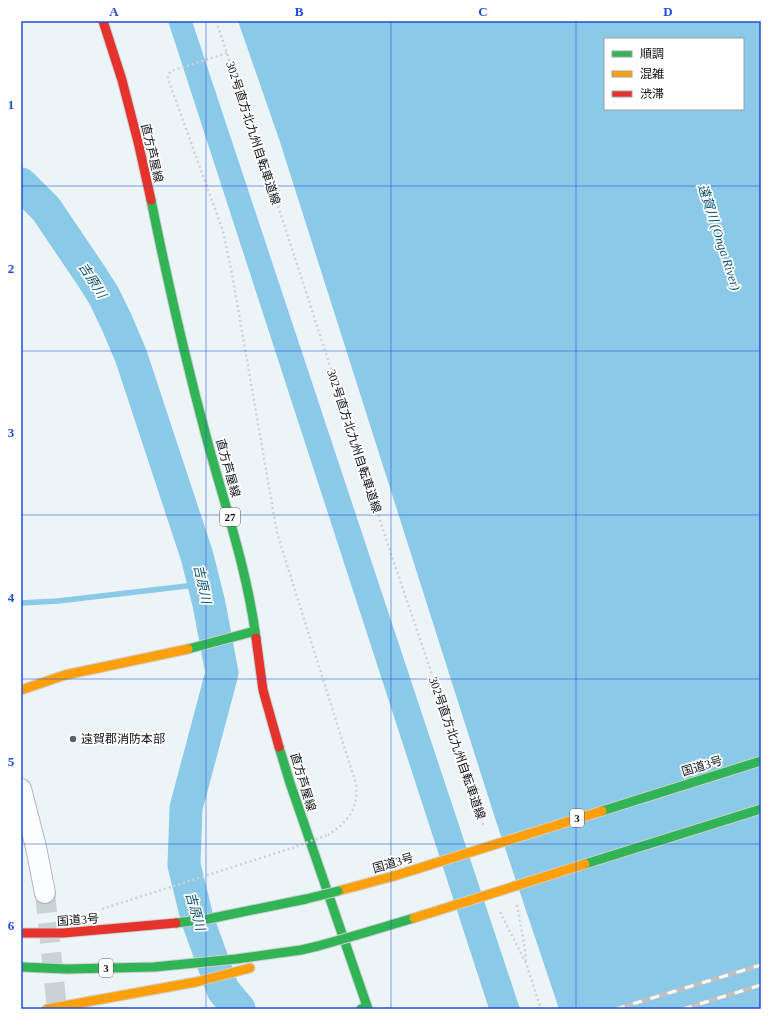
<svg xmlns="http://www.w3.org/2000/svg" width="782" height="1030" font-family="'Times New Roman','Noto Sans JP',serif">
<rect width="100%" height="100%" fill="#ecf4f7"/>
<g fill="#8ac9e8" fill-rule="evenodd">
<polygon points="168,21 192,21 520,1009 489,1009"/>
<path d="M238 21H761V1009H559L495 818 280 142ZM605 39H743V109H605Z"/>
</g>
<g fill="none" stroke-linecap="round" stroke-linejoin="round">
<polyline stroke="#8ac9e8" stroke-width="5.5" points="21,603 58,601 204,584"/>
<polyline stroke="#8ac9e8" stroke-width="33" points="21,184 46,209 92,277 104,296 117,323 131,356 197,556 209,604 222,673 186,808 184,865 197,918 223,990 239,1009"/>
<polyline stroke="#cad2d5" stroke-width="20" stroke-dasharray="20 10" stroke-linecap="butt" points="45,893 57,1009"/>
<g stroke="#b1b6b9" stroke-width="22">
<polyline id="street" points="21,789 36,847 45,893"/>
</g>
<g stroke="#ccd0d1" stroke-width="11">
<g id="fast">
<path d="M151 200C167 279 185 358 206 436 224 503 247 569 256 638"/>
<polyline points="188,649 255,631"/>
<polyline points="279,747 290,783 368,1009"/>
<polyline points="176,923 208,919 306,899"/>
<polyline points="357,935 414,918"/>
<polyline points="21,967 67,969 154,967 236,959 301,950 318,946"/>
<polyline points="361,1009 367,1007"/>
</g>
</g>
<g stroke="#ccd0d1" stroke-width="11">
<g id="slow">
<polyline points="21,690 65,675 188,649"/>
<polyline points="338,891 394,876"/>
<polyline points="47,1009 196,982 250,968"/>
</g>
</g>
<g stroke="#ccd0d1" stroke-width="11">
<g id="jam">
<polyline points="103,21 122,80 139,146 151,200"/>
<polyline points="256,638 263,690 279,747"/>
<polyline points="21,933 63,933 176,923"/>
</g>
</g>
<g stroke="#d0d2d2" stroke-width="2.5" stroke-dasharray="2 3" stroke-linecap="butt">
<polyline points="216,21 255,135 390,551 484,827"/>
<path d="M227 53 171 71 168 75V79L223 231 232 274 277 533 356 784C359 808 348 822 328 835"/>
<polyline points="517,905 525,949 526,962"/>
<polyline points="102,909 292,848"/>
<polyline points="500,912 526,963 541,1009"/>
</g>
<use href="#street" stroke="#fcfdfe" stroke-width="20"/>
<use href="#fast" stroke="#30b455" stroke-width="9"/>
<use href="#slow" stroke="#ff9f0a" stroke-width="9"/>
<use href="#jam" stroke="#e5322d" stroke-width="9"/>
<g stroke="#bec0c1" stroke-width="4.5">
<g id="rail">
<polyline points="616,1009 761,965"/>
<polyline points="683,1009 761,985"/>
</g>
</g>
<use href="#rail" stroke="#fff" stroke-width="3" stroke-dasharray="9" stroke-linecap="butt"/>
<g stroke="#ccd0d1" stroke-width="11" stroke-linecap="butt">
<g id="fast-bridge">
<polyline points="602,811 761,761"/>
<polyline points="585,864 761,809"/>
<polyline points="306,899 338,891"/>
<polyline points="318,946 357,935"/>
</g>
</g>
<g stroke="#ccd0d1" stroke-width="11" stroke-linecap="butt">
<g id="slow-bridge">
<polyline points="394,876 602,811"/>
<polyline points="414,918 585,864"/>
</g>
</g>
<polyline stroke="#d0d2d2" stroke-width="2.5" stroke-dasharray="2 3" stroke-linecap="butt" points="292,848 327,835"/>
<use href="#fast-bridge" stroke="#30b455" stroke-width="9"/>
<use href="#slow-bridge" stroke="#ff9f0a" stroke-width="9"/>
</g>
<path fill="none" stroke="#1d4ed8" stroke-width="1" stroke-opacity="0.55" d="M206 21V1009M391 21V1009M576 21V1009M21 186H761M21 351H761M21 515H761M21 679H761M21 844H761"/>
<circle fill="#5a6063" stroke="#fff" stroke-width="1.5" cx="73" cy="739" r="4"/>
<g text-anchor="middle" stroke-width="3.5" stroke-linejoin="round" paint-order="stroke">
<g fill="#fff" stroke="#55585a" stroke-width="1">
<rect x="220" y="508" width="20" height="18" rx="3"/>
<rect x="570" y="809" width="14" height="18" rx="3"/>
<rect x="99" y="959" width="14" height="18" rx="3"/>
</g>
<g font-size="11" font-weight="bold" fill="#0c1113">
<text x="230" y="521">27</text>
<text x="577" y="822">3</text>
<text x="106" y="972">3</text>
</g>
<g font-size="12" fill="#0c1113" stroke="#fff">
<text transform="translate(253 133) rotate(72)" y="4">302号直方北九州自転車道線</text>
<text transform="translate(152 153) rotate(77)" y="4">直方芦屋線</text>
<text transform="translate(354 441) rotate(72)" y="4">302号直方北九州自転車道線</text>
<text transform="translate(228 468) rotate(74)" y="4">直方芦屋線</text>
<text transform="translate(457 748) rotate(71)" y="4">302号直方北九州自転車道線</text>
<text transform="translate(702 766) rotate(-17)" y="4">国道3号</text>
<text transform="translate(303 782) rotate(73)" y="4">直方芦屋線</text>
<text transform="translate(393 863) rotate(-16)" y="4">国道3号</text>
<text transform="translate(78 920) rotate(-4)" y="4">国道3号</text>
</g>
<g font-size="12" fill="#0c1113" stroke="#fff" text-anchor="start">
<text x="81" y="743">遠賀郡消防本部</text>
</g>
<g font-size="13" font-style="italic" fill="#08526f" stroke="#fff">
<text transform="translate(720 237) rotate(72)" y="5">遠賀川 (Onga River)</text>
<text transform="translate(93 280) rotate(57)" y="5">吉原川</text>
<text transform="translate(203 584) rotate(78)" y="5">吉原川</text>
<text transform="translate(196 911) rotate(74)" y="5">吉原川</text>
</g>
</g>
<rect width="782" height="1030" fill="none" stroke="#ffffff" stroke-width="44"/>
<rect x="604" y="38" width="140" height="72" fill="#ffffff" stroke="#9ea0a1"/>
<rect x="612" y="51" width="20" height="6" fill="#30b455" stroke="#9ea0a1"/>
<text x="640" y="58" font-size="12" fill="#0c1113">順調</text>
<rect x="612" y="71" width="20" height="6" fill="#ff9f0a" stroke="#9ea0a1"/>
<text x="640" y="78" font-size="12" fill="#0c1113">混雑</text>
<rect x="612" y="91" width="20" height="6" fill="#e5322d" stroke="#9ea0a1"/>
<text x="640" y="98" font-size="12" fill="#0c1113">渋滞</text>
<rect x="22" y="22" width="738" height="986" fill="none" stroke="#1d4ed8" stroke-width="1.5"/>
<g font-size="13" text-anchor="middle" font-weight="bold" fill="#1d4ed8">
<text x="114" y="16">A</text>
<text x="299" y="16">B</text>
<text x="483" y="16">C</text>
<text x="668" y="16">D</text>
<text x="11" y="109">1</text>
<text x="11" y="273">2</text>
<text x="11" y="437">3</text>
<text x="11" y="602">4</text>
<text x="11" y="766">5</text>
<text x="11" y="930">6</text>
</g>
</svg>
